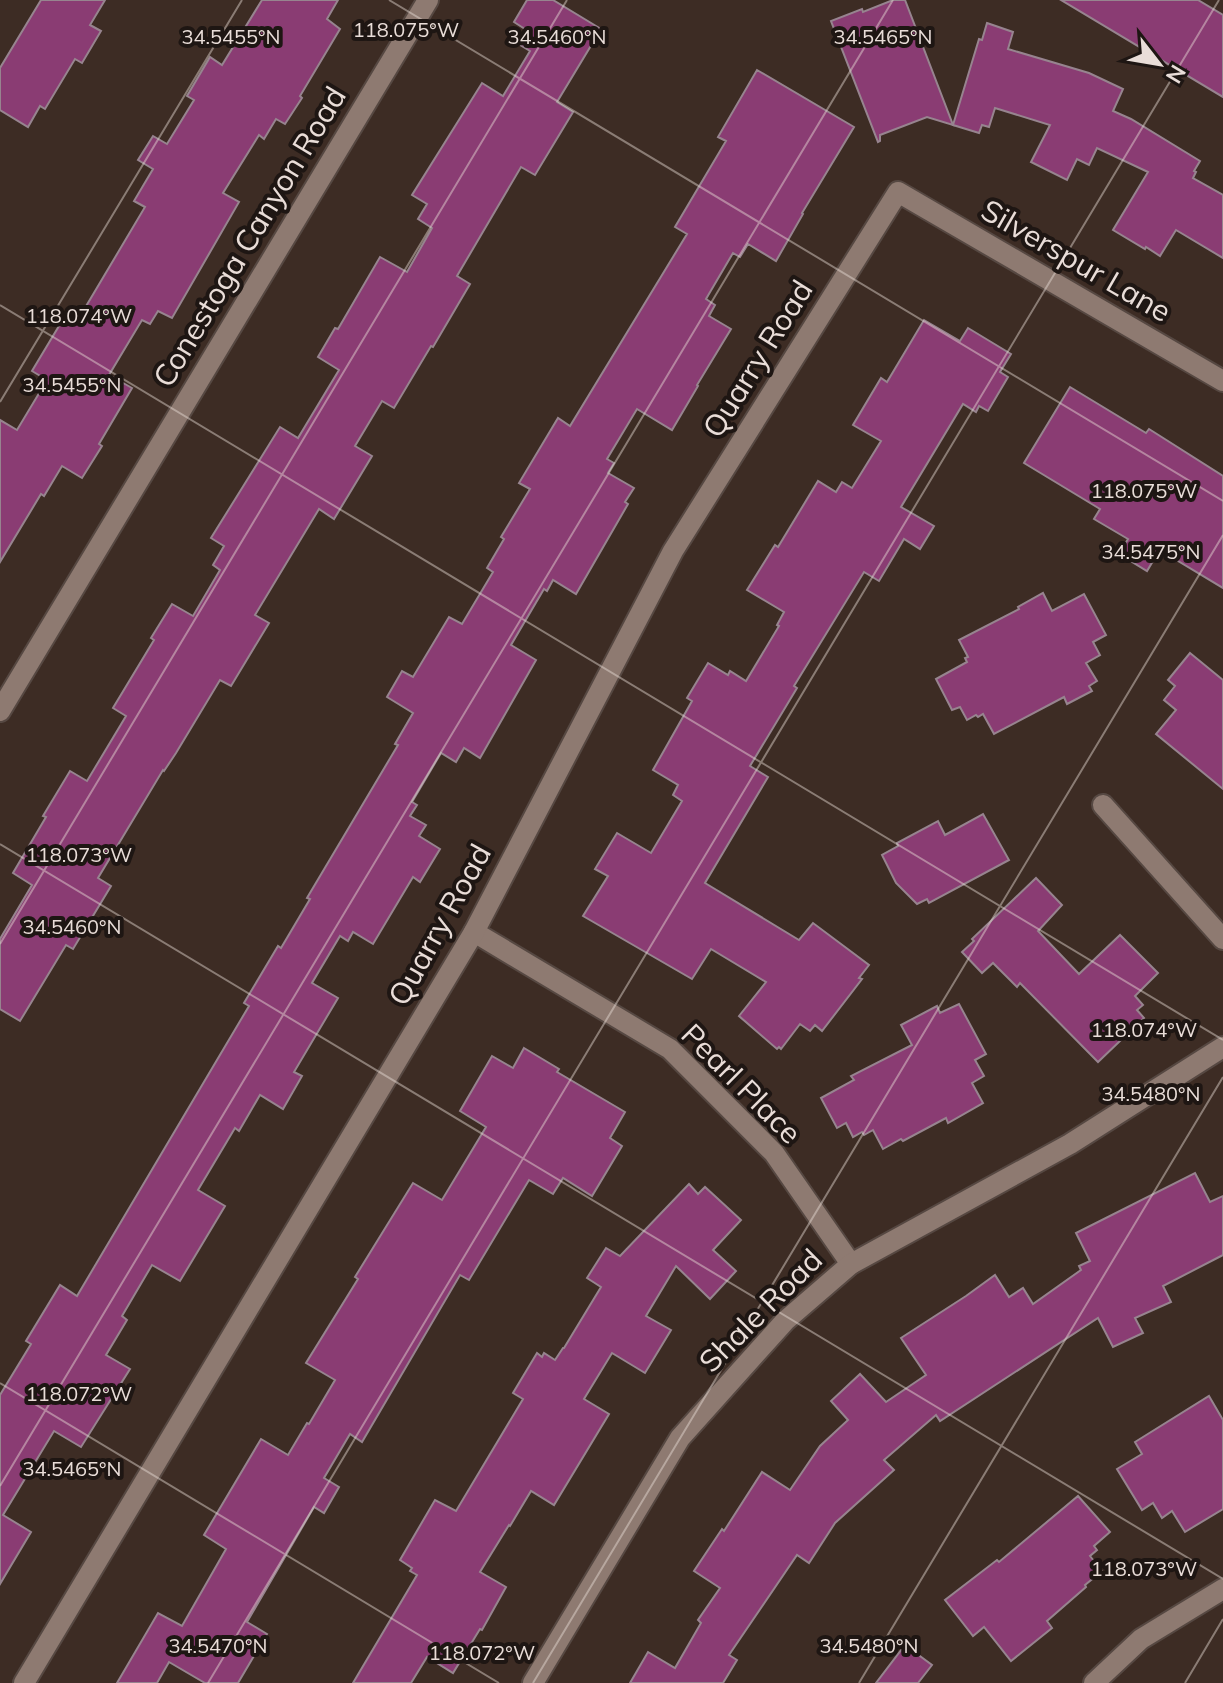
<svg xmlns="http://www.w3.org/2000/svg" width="1223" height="1683" font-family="Mulish,sans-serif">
<rect width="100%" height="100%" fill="#3d2c24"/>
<g fill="#8a3c73" stroke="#97848f" stroke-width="2">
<polygon points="41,0 105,0 90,25 101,31 82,63 75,59 45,109 40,106 28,127 0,110 0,68"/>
<polygon points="262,0 338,0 327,19 340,29 300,96 302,98 285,124 276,119 264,139 259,135 223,193 239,202 172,318 158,311 150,324 142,320 109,375 132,388 99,444 102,446 82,478 62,466 44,496 41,494 0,562 0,420 17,430 47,380 32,371 68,311 79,318 145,207 134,201 153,169 138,160 153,136 167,144 194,100 187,96 210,57 222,65"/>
<polygon points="527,0 553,0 601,29 557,102 573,112 535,175 521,167 457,276 470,284 433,347 431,346 394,408 382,401 355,446 372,456 334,519 319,509 255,615 269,623 231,686 220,680 176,753 164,771 163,770 98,878 111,886 73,949 66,945 20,1021 0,1009 0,939 32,885 13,873 46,817 43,816 70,771 87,781 126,716 113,708 154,640 151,638 172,604 193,616 220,570 213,565 224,546 211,538 280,427 298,438 339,370 318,357 335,328 338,329 380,257 407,272 432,228 418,219 427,204 412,195 482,83 503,96 530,51 520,45 528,31 514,22"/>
<polygon points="893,0 905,0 953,125 927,117 880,135 880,141 878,142 831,21 862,9 863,12"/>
<polygon points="1061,0 1198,0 1223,15 1223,97"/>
<polygon points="987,23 1013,32 1008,49 1089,73 1123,89 1113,111 1131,119 1200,161 1194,171 1196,172 1193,178 1223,195 1223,258 1176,230 1160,256 1146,247 1145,249 1113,230 1148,172 1097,148 1089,165 1077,159 1067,180 1031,162 1050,125 995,108 989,127 982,125 979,133 953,125 979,39 982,40"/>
<polygon points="757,70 854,127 802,213 803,214 776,261 748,244 740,257 733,253 706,299 715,305 709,316 731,329 697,385 698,386 672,430 637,409 607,459 614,463 608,473 634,488 625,502 628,504 576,594 553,580 547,591 544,589 511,645 536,660 480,758 464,748 456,762 441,753 412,802 417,805 410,816 426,825 419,836 440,849 420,882 413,877 373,944 353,932 348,941 340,936 312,983 338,998 294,1072 302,1076 283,1109 260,1095 239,1131 235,1128 198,1190 225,1206 180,1281 152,1265 122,1316 127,1320 106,1355 130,1369 81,1447 54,1431 3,1515 31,1532 0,1584 0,1395 31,1344 26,1341 60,1285 77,1296 249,1006 244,1003 278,946 281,948 310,899 307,898 398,745 395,744 413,713 387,697 402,671 413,677 449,617 462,624 493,572 487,568 504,539 501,537 530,489 519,483 558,418 570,426 687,234 675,227 726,141 718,137"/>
<polygon points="924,320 960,341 968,328 1011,354 1000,372 1008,377 988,411 979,406 976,412 963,404 901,507 934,526 920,549 904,539 879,581 864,572 794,686 797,688 750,766 768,777 705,883 799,940 813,923 869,965 859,978 862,979 822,1031 815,1025 810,1031 800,1024 781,1049 779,1047 777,1049 739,1016 766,982 711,949 692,979 583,916 608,876 595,869 617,833 651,853 682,801 673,795 678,785 653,770 692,701 687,698 708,663 728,675 730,671 746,681 779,626 777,625 784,612 747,590 775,545 778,547 818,481 836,492 842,482 852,488 881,441 853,425 881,378 887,382"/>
<polygon points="1070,387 1146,433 1149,429 1223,476 1223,588 1163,552 1159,557 1156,556 1147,571 1119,554 1128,539 1094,519 1100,509 1024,463"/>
<polygon points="1043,593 1052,611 1084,594 1106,635 1093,642 1100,655 1086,663 1097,681 1089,686 1092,691 1067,704 1064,697 994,734 983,714 978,717 976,715 967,720 960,707 952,710 936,679 967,662 965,658 968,657 959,640 1019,609 1018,607"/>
<polygon points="1190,653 1223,680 1223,789 1156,734 1176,710 1164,700 1175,686 1168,680"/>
<polygon points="983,814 1009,860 929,903 927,899 917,904 896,883 882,855 898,846 897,843 938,821 945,835"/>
<polygon points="1036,878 1062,905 1038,931 1079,974 1120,935 1158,973 1135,996 1143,1005 1137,1010 1144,1018 1098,1062 1020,983 1017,987 993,963 982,973 962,952 974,941 972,939"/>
<polygon points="959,1004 986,1054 975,1060 984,1076 972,1083 983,1103 948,1123 946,1118 903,1141 901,1139 883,1149 873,1130 864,1135 862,1132 853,1137 846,1123 837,1128 821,1098 854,1080 851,1076 912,1045 901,1025 937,1006 940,1013"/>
<polygon points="524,1048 559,1069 557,1072 625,1112 610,1138 622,1146 592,1196 563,1178 553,1194 529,1180 469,1280 460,1275 362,1442 350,1434 324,1478 339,1487 324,1513 314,1507 247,1622 267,1634 238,1683 205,1683 169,1662 157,1683 117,1683 158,1613 182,1626 226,1549 204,1535 261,1439 288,1455 307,1423 309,1424 335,1380 306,1363 358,1279 355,1277 413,1183 442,1200 486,1127 460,1111 492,1056 513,1068"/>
<polygon points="1195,1173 1210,1202 1223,1196 1223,1255 1163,1286 1171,1302 1135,1318 1143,1333 1113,1347 1098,1318 940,1421 936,1415 884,1460 894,1470 835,1523 809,1563 797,1555 729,1655 737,1660 723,1683 630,1683 648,1652 675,1668 701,1623 698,1620 720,1588 694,1571 722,1529 724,1531 762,1472 790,1490 820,1446 848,1420 831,1401 860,1374 886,1402 926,1375 901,1338 966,1296 995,1275 1009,1297 1023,1288 1033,1304 1081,1270 1079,1266 1090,1261 1076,1233"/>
<polygon points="689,1184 698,1194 705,1187 741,1220 713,1250 736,1271 710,1299 676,1266 646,1316 671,1330 645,1373 612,1353 584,1399 609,1414 554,1505 531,1491 510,1526 509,1525 480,1572 506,1587 482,1630 480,1629 453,1673 427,1657 411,1683 353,1683 417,1575 410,1571 412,1568 400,1560 435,1500 456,1511 523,1399 513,1393 537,1353 542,1357 544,1353 555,1360 563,1348 564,1348 601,1287 587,1278 606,1248 620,1256"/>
<polygon points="1209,1396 1223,1420 1223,1509 1185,1532 1172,1511 1162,1518 1153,1503 1142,1510 1117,1469 1142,1454 1135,1442"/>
<polygon points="1078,1496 1110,1532 1094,1546 1097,1550 1090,1556 1102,1571 1085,1585 1086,1587 1047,1621 1052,1628 1011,1661 984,1627 973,1636 945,1600 997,1560 999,1562"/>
<polygon points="905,1645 932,1665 918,1683 876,1683"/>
</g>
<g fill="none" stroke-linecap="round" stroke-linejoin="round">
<g stroke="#564842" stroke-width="24">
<g id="street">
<polyline points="0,711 428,0"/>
<polyline points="1103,805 1223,939"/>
<polyline points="474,932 670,1049 774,1153 851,1264"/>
<polyline points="24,1683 474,932 673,551 898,192 1223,381"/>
<polyline points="533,1683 680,1438 785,1321 851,1264 1070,1144 1223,1047"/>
<polyline points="1094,1683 1141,1639 1223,1589"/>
</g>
</g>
<use href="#street" stroke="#8e7a71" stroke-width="20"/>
</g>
<path fill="none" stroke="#e9ddd8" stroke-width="2" stroke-opacity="0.45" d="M389 0 1223 501M0 305 1223 1040M0 402 242 0M0 844 1223 1579M0 944 567 0M0 1383 499 1683M0 1486 893 0M208 1683 1219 0M533 1683 1223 535M859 1683 1223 1077M1185 1683 1223 1619"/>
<g text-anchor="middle" stroke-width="8" stroke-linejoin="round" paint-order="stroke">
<g font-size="30" fill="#e9ddd8" stroke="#1e1613">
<text transform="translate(250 237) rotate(-59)" y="10">Conestoga Canyon Road</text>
<text transform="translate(1076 261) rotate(30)" y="10">Silverspur Lane</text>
<text transform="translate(758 359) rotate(-58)" y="10">Quarry Road</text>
<text transform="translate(440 925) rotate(-61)" y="10">Quarry Road</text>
<text transform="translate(741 1084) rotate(45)" y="10">Pearl Place</text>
<text transform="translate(761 1311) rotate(-45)" y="10">Shale Road</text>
</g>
</g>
<g font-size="20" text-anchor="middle" fill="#e9ddd8" stroke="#1e1613" stroke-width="8" stroke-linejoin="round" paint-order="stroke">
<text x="406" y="37">118.075°W</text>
<text x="883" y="44">34.5465°N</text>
<text x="231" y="44">34.5455°N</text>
<text x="557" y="44">34.5460°N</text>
<text x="79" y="323">118.074°W</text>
<text x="72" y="392">34.5455°N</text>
<text x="1144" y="498">118.075°W</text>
<text x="1151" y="559">34.5475°N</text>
<text x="79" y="862">118.073°W</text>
<text x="72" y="934">34.5460°N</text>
<text x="1144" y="1037">118.074°W</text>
<text x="1151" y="1101">34.5480°N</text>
<text x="79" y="1401">118.072°W</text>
<text x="72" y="1476">34.5465°N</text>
<text x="1144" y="1576">118.073°W</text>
<text x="218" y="1653">34.5470°N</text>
<text x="869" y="1653">34.5480°N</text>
<text x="482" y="1660">118.072°W</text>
</g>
<g transform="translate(1159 64) rotate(121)" stroke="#1e1613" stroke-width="6" paint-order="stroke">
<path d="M0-6L14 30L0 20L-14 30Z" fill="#e9ddd8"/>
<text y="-12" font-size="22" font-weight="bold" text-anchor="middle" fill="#e9ddd8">N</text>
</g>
</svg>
